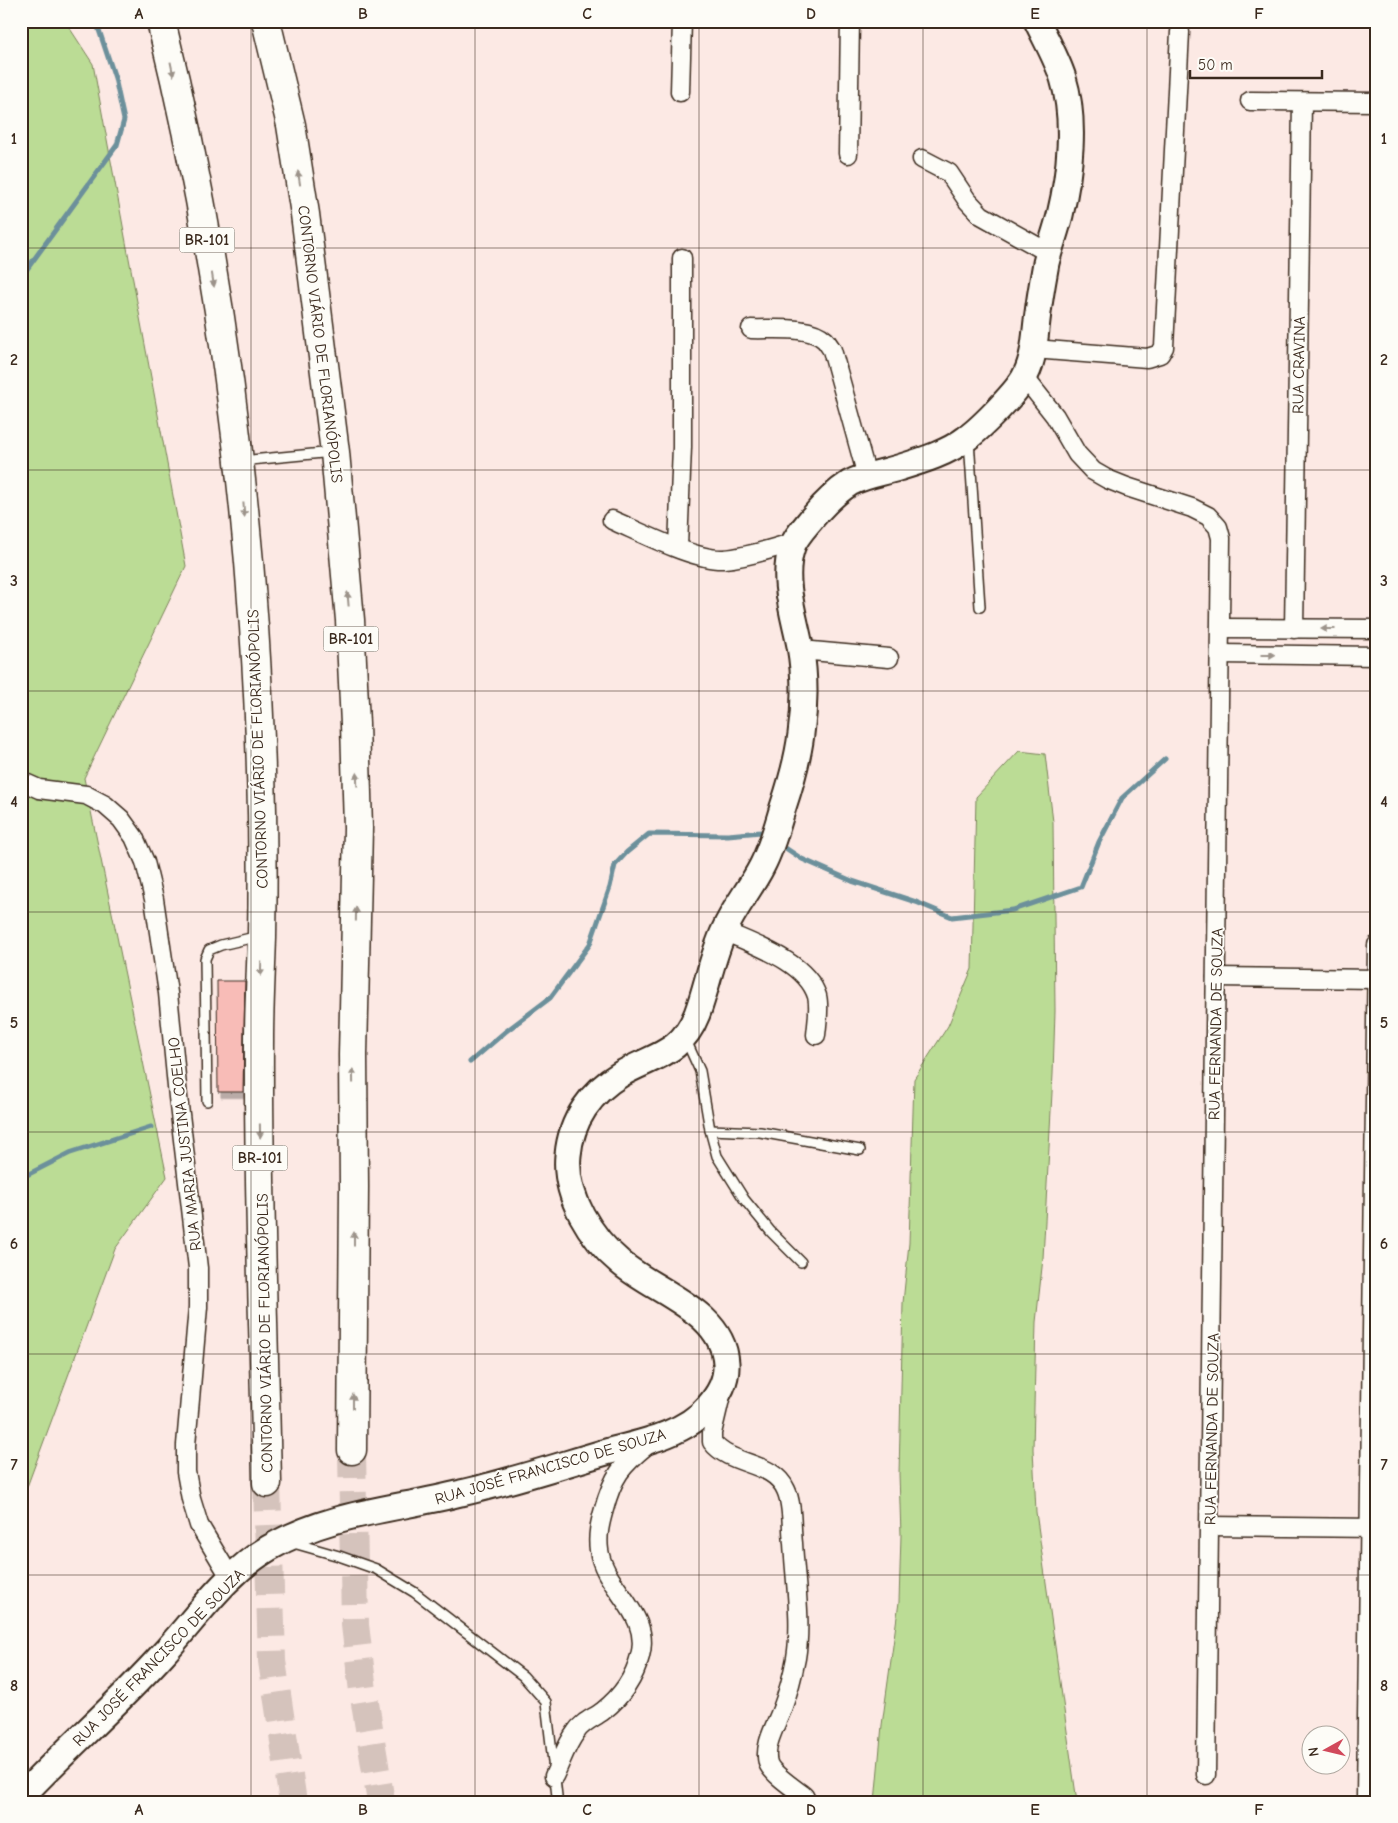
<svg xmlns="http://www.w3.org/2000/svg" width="1398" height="1823" font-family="'Comic Neue',sans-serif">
<defs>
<filter id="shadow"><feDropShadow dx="3" dy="5.5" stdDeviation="0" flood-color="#0004"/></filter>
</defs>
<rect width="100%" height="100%" fill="#fce9e4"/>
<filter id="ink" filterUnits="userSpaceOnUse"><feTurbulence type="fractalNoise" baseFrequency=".02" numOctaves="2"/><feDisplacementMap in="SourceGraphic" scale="10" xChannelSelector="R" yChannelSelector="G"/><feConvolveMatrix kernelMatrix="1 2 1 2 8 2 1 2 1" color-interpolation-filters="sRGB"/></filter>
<g filter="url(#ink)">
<g fill="#bbdc95" stroke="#7b835a">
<polygon points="21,21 65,21 93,64 186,566 84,778 167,1177 115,1249 21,1503"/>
<polygon points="1019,751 1045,754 1053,822 1055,1011 1053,1074 1043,1258 1036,1322 1033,1449 1036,1512 1077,1802 875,1802 882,1725 899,1602 901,1535 899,1474 903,1303 909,1243 914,1079 948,1026 972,969 976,797"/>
</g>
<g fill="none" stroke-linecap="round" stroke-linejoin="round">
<g stroke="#6c909b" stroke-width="5">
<polyline points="21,280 27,269 117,145 124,120 115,78 96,21"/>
<polyline points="787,849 802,859 852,881 916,902 952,917 1013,910 1081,887 1099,842 1122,798 1165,759"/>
<polyline points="470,1062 505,1032 550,998 590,944 610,887 615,865 627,852 649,834 728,835 761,832"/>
<polyline points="21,1178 70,1153 151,1127"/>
</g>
</g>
<polygon fill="#f8bcb7" stroke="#3b2a1e" filter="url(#shadow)" points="217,981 245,981 243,1092 218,1092"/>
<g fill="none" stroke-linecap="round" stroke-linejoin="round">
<g stroke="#d5c3bc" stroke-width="28" stroke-dasharray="28 14" stroke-linecap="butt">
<polyline points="352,1450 355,1625 363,1691 381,1802"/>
<polyline points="267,1483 272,1661 293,1802"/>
</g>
<g stroke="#3b2a1e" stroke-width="12">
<g id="lane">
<polyline points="969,440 980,607"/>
<polyline points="241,461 333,452"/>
<polyline points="685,1038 700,1071 710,1130 717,1156 744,1199 771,1232 801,1262"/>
<polyline points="207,1101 205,959 209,950 221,945 259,936"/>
<polyline points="710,1130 760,1132 860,1150"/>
<polyline points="290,1542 339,1556 376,1569 414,1592 523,1676 546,1702 557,1796 556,1802"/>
</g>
</g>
<g stroke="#3b2a1e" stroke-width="21">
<g id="street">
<polyline points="680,92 682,21"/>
<polyline points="1250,101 1377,102"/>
<polyline points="848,154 850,21"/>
<polyline points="922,159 949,173 967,200 981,215 1049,253"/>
<path d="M751 329C771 330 810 325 825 340 828 343 830 347 832 350L867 476"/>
<polyline points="1034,349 1147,358 1160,354 1164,347 1180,32"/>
<polyline points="1025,378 1055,416 1077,454 1093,471 1107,479 1127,487 1192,508 1208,516 1218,527 1221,538 1206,1775"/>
<path d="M612 520C640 532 696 561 724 559 748 557 770 549 792 543"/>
<polyline points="678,547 682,447 682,258"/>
<polyline points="1220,628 1377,629"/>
<polyline points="1294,629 1302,102"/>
<polyline points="801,650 889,658"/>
<polyline points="1220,654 1377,656"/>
<polyline points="21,781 39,789 86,795 105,805 121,819 134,837 145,862 154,899 168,993 178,1097 198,1268 198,1307 186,1445 186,1472 191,1499 199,1525 230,1577"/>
<path d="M724 931C754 945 806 961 817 996 820 1008 817 1023 816 1035"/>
<polyline points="1216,977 1377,979"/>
<path d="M721 1395 712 1433V1442C731 1467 773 1460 786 1490 793 1505 791 1527 793 1543 795 1580 802 1622 796 1658 793 1674 788 1693 782 1709 776 1725 763 1746 768 1763 771 1773 795 1789 804 1796L807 1802"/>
<polyline points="1209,1526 1377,1528"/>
<path d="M554 1776C561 1762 566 1745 576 1732 582 1722 594 1718 603 1711 621 1697 634 1679 640 1656 652 1613 604 1589 599 1550 597 1535 600 1523 604 1509 613 1476 621 1466 647 1445"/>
<polyline points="1366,1798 1377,945"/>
</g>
</g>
<g stroke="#3b2a1e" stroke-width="29">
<path id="secondary" d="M21 1797C67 1748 118 1704 163 1654 197 1617 225 1574 269 1548 331 1512 394 1510 461 1493 510 1482 558 1466 606 1452 640 1443 684 1435 708 1407 719 1394 727 1381 726 1363 723 1311 656 1293 621 1263 591 1238 564 1196 568 1155 571 1120 591 1092 621 1074 654 1055 681 1055 697 1014 707 987 712 957 724 931 734 908 751 888 762 866 772 847 777 827 783 807 791 783 798 758 801 734 805 706 805 674 800 646 794 615 781 579 792 547 795 537 806 526 813 517 824 504 836 492 850 483 865 475 882 473 898 468 921 461 948 453 967 438 981 428 1020 389 1026 374 1035 356 1035 333 1038 313 1040 296 1043 280 1046 263 1050 247 1056 231 1060 215 1070 173 1076 120 1063 78 1057 59 1046 40 1037 21"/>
</g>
<g stroke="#3b2a1e" stroke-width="31">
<g id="highway">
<path d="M161 21C210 219 240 423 254 627 261 730 264 834 262 937 261 971 259 1006 259 1040 258 1188 264 1336 267 1483"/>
<polyline points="266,21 291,125 305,214 335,452 350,620 355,724 358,828 353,1055 354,1187 352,1450"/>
</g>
</g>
<use href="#lane" stroke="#fdfcf7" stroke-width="9"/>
<use href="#street" stroke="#fdfcf7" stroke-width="18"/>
<use href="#secondary" stroke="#fdfcf7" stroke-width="25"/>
<use href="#highway" stroke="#fdfcf7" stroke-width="28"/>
</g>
<defs><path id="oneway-solid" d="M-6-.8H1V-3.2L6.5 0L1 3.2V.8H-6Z" transform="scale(1.25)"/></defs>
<g fill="#9c938a">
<use href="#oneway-solid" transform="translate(172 69) rotate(78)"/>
<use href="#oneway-solid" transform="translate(299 178) rotate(-99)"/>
<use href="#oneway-solid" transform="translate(213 280) rotate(81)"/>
<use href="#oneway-solid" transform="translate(244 510) rotate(85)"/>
<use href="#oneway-solid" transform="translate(348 599) rotate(-95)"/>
<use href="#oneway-solid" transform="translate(1328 629) rotate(-180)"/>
<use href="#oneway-solid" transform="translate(1268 655)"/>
<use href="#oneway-solid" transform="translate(357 779) rotate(-92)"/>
<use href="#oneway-solid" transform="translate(356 914) rotate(-89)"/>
<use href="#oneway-solid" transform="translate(261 969) rotate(92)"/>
<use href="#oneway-solid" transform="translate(353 1076) rotate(-91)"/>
<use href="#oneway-solid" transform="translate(260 1131) rotate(89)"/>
<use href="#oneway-solid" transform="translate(354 1239) rotate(-90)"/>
<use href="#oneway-solid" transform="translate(353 1401) rotate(-90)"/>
</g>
</g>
<path fill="none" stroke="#3b2a1e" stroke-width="1" stroke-opacity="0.55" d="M251 21V1802M475 21V1802M699 21V1802M923 21V1802M1147 21V1802M21 248H1377M21 470H1377M21 691H1377M21 912H1377M21 1132H1377M21 1354H1377M21 1575H1377"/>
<g text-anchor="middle" stroke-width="4" stroke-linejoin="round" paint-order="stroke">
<g fill="#fdfcf7" stroke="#75695f" stroke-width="1">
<rect x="179.5" y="227.5" width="55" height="25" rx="4"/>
<rect x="323.5" y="626.5" width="55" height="25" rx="4"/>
<rect x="232.5" y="1145.5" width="55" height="25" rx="4"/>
</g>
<g font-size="15" font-weight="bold" fill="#3b2a1e">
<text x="207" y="245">BR-101</text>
<text x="351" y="644">BR-101</text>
<text x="260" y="1163">BR-101</text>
</g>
<g font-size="16" fill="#3b2a1e" stroke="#fdfcf7">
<text transform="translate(321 344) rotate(83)" y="6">CONTORNO VIÁRIO DE FLORIANÓPOLIS</text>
<text transform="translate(1298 365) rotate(-89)" y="6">RUA CRAVINA</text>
<text transform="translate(257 749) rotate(-92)" y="6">CONTORNO VIÁRIO DE FLORIANÓPOLIS</text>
<text transform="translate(1215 1024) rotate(-89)" y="6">RUA FERNANDA DE SOUZA</text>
<text transform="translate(184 1144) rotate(-96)" y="6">RUA MARIA JUSTINA COELHO</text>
<text transform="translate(264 1333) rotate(-91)" y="6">CONTORNO VIÁRIO DE FLORIANÓPOLIS</text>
<text transform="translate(1211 1429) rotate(-89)" y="6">RUA FERNANDA DE SOUZA</text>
<text transform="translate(550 1466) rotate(-16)" y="6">RUA JOSÉ FRANCISCO DE SOUZA</text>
<text transform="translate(158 1657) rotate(-46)" y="6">RUA JOSÉ FRANCISCO DE SOUZA</text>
</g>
</g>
<rect width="1398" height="1823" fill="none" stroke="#fdfcf7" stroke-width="55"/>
<g transform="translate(1326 1750) rotate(262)"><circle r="24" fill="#fdfcf7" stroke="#afa8a0"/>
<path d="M0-4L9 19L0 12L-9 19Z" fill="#d1495b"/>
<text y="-8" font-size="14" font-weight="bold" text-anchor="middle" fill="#3b2a1e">N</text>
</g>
<path d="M1190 70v8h132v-8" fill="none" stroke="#3b2a1e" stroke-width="2.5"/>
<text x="1198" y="70" font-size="15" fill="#3b2a1e" stroke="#fdfcf7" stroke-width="4" paint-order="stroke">50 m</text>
<rect x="28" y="28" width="1342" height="1768" fill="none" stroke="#3b2a1e" stroke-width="2"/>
<g font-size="16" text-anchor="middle" font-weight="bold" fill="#3b2a1e">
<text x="139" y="19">A</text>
<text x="363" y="19">B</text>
<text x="587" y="19">C</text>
<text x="811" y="19">D</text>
<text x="1035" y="19">E</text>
<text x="1259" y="19">F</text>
<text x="14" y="144">1</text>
<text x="1384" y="144">1</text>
<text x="14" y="365">2</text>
<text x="1384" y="365">2</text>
<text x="14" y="586">3</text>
<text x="1384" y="586">3</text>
<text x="14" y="807">4</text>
<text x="1384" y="807">4</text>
<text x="14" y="1028">5</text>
<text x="1384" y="1028">5</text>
<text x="14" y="1249">6</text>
<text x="1384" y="1249">6</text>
<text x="14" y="1470">7</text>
<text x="1384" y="1470">7</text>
<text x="14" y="1691">8</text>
<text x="1384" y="1691">8</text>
<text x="139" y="1815">A</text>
<text x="363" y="1815">B</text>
<text x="587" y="1815">C</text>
<text x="811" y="1815">D</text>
<text x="1035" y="1815">E</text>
<text x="1259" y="1815">F</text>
</g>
</svg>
